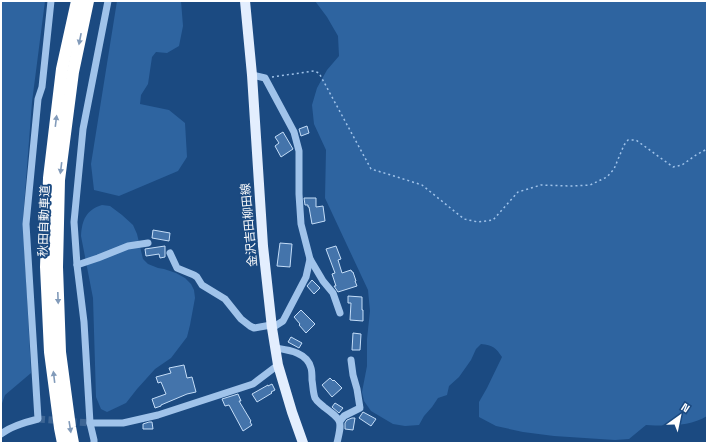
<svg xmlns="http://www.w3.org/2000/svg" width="708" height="444" font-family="'Space Grotesk','Noto Sans JP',sans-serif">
<rect width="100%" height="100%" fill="#1b4a81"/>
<g fill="#2e64a0">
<polygon points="1,1 45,1 32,102 23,219 31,373 5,395 1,406"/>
<polygon points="117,1 181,1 183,26 179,46 167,53 156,52 152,57 148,84 141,95 140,104 169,110 185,123 187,157 178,171 119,196 94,190 91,164"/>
<path d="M315 1H707V416C689 427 666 426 646 425L629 439 615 440 554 436 523 432 496 426 479 417V402L487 388 502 357C496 348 493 345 481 344L476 349 471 360 459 377 449 386 447 395 438 398 432 407 424 416 419 425 405 426 393 424 371 411 364 401 362 392 367 366V339L370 311 368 290 325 198 326 150 314 124 312 105 317 88 327 70 339 56 338 36 327 17Z"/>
<path d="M102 205 110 206 122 215 133 225 137 234 143 259 148 264 158 268 164 269 176 273 185 278 191 284 194 290 195 298 190 325 187 337 171 358 155 369 137 389 126 403 107 412 101 409 96 397 93 298 81 236C82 220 86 210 102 205Z"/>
</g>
<g fill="#4474ab" stroke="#c4ddf8">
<polygon points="307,126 309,133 301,136 299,129"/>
<polygon points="283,132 293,149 281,157 275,146 279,143 275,137"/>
<polygon points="304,198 316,198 316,207 323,206 325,221 312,224 309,207 308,207 308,205 305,205"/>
<polygon points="153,230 170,233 169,241 152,238"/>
<polygon points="280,243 292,244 290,267 277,266"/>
<polygon points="165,246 165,257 160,258 159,254 146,256 145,249"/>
<polygon points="336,246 341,259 338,260 342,273 351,270 352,272 353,272 356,281 355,281 357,286 338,292 334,286 336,286 332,274 335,273 326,249"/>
<polygon points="312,280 320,288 314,294 307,286"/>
<polygon points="348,296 362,297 362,310 363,310 363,321 350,320 351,303 348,303"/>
<polygon points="301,310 315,324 306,333 299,325 300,324 294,317"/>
<polygon points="353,333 361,334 360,350 352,350"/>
<polygon points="291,337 302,343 299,348 288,342"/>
<polygon points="184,365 187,378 192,377 196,392 187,394 161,405 161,406 155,408 152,399 166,394 161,382 158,383 156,377 171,373 169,368"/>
<polygon points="330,378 333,381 334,380 342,388 332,397 322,385"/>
<polygon points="272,384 275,390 271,392 272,393 257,402 252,394 268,385 268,386"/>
<polygon points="238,394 241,401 239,401 251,421 250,422 252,425 243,431 229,405 225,406 222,399"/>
<polygon points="335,403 343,408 339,413 332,407"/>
<polygon points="363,412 376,419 371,426 359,418"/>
<polygon points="352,418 355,418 353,430 345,429 345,423 347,420"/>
<polygon points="149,422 152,422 153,429 143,429 143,424"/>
</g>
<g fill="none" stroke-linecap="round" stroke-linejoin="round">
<polyline stroke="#3d6594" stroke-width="7" stroke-dasharray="7 3.5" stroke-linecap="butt" points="38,419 90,423"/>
<polyline stroke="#a0c3ea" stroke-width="1.5" stroke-dasharray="2 3" stroke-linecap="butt" points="272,77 314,71 319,73 371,169 394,176 422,185 464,219 478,222 493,220 518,192 541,185 570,186 590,185 607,177 614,169 624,145 628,140 636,140 673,167 682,165 696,155 707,149"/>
<g stroke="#a0c3ea" stroke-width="7">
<polyline points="252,75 265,78 294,132 299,151 299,194 301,224 310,259 306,277 283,321 272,328"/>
<polyline points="170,253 177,268 194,275 197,277 202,285 225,299 241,319 250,326 254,328 271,325"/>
<polyline points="310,259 323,281 333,293 340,313"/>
<polyline points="77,265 98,258 128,246 148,243"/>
<path d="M275 348C288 350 307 352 311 368 312 371 312 376 312 380 313 386 313 393 315 398 317 402 321 404 324 407 343 421 342 421 337 443"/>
<polyline points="340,421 344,416 360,408 357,389 353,375 351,360"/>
<polyline points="90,423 123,423 158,415 253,384 278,365"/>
<path d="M1 434C11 426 26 422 38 419L26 224 38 99 42 87 51 1"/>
<polyline points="94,443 94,440 90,423 84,322 77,265 74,222 83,129 108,1"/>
</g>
<polyline stroke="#e3eefe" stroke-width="10" points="245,1 252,75 263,246 272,328 278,365 292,412 303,443"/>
<g stroke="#fff" stroke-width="12">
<polyline points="63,443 60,428 50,352 46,267 49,178 62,69 77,1"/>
<polyline points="73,443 70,427 60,352 57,267 59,180 73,72 88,1"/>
</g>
</g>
<defs><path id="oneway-solid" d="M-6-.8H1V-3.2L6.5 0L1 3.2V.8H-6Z"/></defs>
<g fill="#829bba">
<use href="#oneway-solid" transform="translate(80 39) rotate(101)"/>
<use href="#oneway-solid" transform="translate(56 121) rotate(-83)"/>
<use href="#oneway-solid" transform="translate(61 168) rotate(97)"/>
<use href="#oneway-solid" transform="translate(58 298) rotate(88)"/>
<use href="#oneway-solid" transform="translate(54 377) rotate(-97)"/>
<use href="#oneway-solid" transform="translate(70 427) rotate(81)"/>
</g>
<g text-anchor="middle" stroke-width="4" stroke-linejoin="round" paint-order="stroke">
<g font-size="12" fill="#fff" stroke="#1b4a81">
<text transform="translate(44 221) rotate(-88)" y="4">秋田自動車道</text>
<text transform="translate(249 225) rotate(-95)" y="4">金沢吉田柳田線</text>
</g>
</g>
<rect width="708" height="444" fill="none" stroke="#ffffff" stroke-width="4"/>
<g transform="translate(680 416) rotate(33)" stroke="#1b4a81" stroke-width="3" paint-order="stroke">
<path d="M0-3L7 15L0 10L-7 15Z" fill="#ffffff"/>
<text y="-6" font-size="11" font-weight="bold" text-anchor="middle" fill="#ffffff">N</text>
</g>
</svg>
